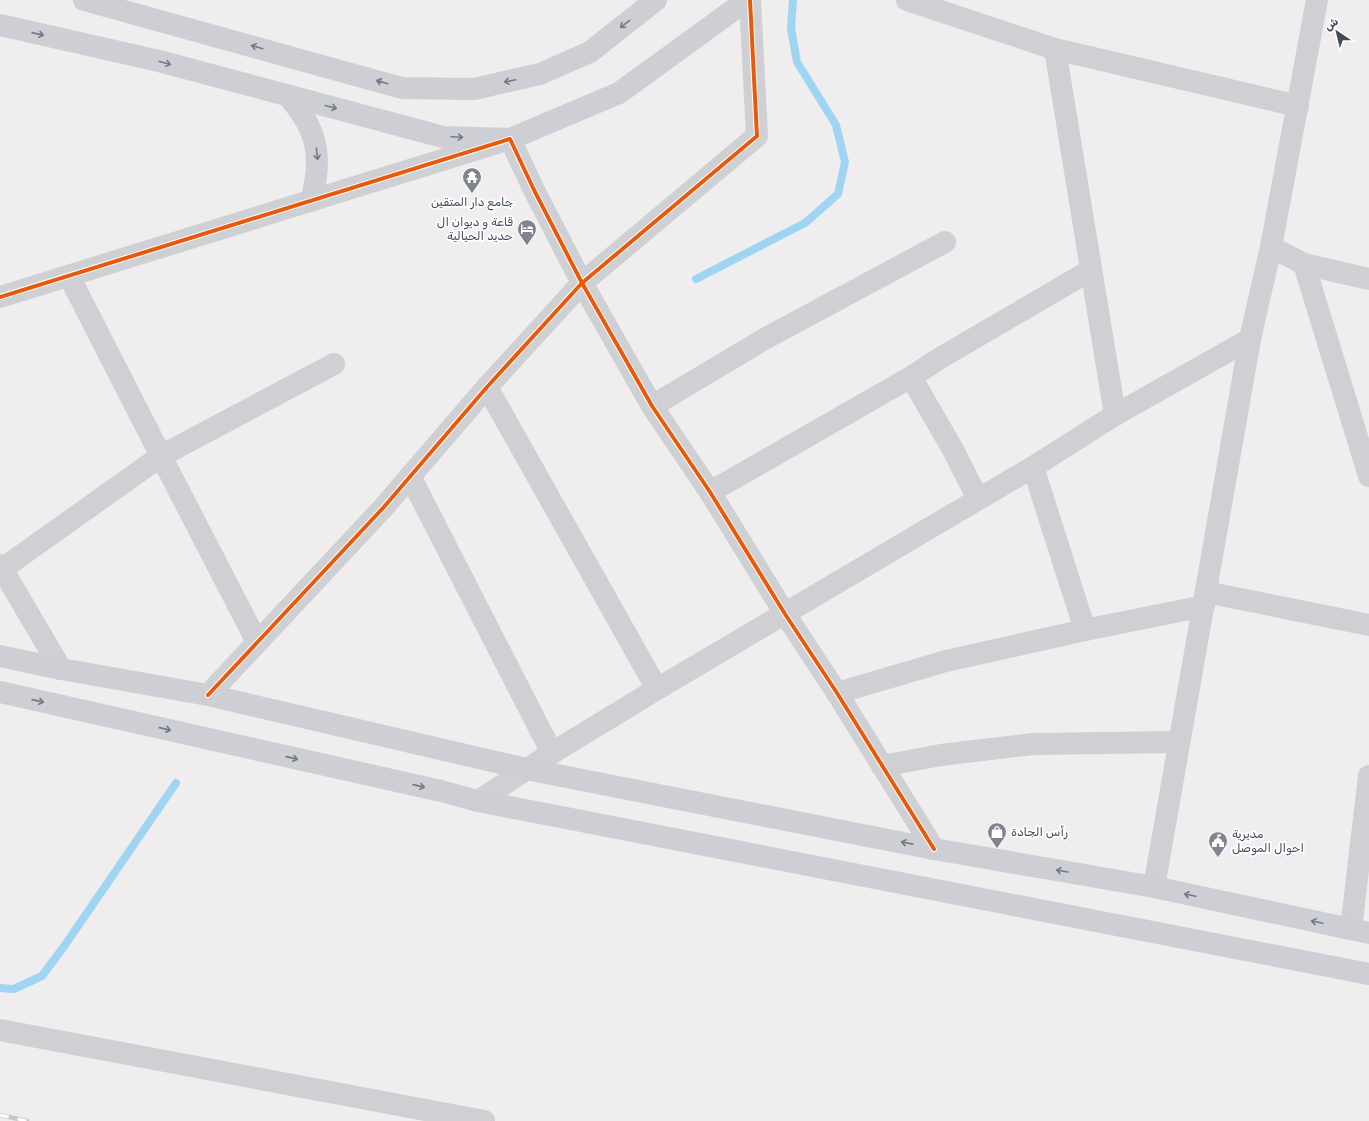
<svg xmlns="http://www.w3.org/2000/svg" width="1369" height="1121" font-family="Rubik,Cairo,sans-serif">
<rect width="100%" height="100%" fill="#efeded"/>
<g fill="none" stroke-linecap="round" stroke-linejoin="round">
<g stroke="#9fd5f3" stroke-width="8">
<polyline points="696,279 805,223 838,194 845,162 836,125 797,62 791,28 793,0"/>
<polyline points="0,988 14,989 42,976 65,945 176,783"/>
</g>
<g stroke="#ced0d4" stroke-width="22">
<polyline points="907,0 1055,49 1298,106"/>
<polyline points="1055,49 1115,415"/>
<polyline points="1271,247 1304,264 1369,279"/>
<polyline points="1304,264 1369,476"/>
<polyline points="69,276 161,456 257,642"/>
<polyline points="0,297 510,139 534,190 582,283 652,406 710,492 785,614 837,693 934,849"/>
<polyline points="911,377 952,448 978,499"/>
<polyline points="487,387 657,689"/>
<polyline points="652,406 768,337 945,242"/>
<polyline points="1033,467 1085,630"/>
<polyline points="410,476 552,753"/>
<polyline points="710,492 911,377 942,357 1091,270"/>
<polyline points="0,565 61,669"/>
<polyline points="2,569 161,456 334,364"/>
<polyline points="1206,592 1369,625"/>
<polyline points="837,693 946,661 1085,630 1204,606"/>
<polyline points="208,695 383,508 487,387 582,283 757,136 750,0"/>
<polyline points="882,766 941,755 1033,744 1179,742"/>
<polyline points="478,801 552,753 657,689 1033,467 1115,415 1250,339"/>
<polyline points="1154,887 1250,339 1271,247 1317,0"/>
<polyline points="1351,929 1369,776"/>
<polyline points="0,1030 484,1121"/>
</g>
<g stroke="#cdcfd4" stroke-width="22">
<polyline points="84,0 402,88 474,89 540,74 590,52 656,0"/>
<polyline points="0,25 159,61 443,137 510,139 619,93 747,0"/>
<path d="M287 95C318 129 323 157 311 201"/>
<polyline points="0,656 61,669 208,695 526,769 934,849 1154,887 1369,933"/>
<polyline points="0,692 441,791 478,801 1369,974"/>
</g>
<g stroke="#c6c8ca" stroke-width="4.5">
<polyline id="rail" points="0,1115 27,1121"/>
</g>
<use href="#rail" stroke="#fff" stroke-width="3" stroke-dasharray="9" stroke-linecap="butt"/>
<g stroke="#fff" stroke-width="6">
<g id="cycleway">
<polyline points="0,297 510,139 534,190 582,283 652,406 710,492 785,614 837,693 934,849"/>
<polyline points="208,695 383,508 487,387 582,283 757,136 750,0"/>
</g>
</g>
<use href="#cycleway" stroke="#e8590c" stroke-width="4"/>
</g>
<defs><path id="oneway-shaft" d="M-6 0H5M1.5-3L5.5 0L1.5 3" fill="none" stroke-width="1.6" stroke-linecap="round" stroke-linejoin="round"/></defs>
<g stroke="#737a86">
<use href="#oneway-shaft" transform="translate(625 24) rotate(142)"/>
<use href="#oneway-shaft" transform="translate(38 34) rotate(13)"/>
<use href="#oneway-shaft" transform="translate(257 47) rotate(-164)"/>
<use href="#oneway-shaft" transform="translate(165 63) rotate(15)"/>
<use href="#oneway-shaft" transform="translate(510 81) rotate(168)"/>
<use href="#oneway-shaft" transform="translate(382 82) rotate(-164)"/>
<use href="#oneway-shaft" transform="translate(331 107) rotate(15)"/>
<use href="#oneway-shaft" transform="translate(457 137) rotate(3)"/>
<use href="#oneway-shaft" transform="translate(317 154) rotate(84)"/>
<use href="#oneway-shaft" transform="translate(38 701) rotate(13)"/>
<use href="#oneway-shaft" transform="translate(165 729) rotate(13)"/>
<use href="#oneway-shaft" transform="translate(292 758) rotate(13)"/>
<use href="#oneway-shaft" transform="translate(419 786) rotate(13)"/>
<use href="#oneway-shaft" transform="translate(907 843) rotate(-169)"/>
<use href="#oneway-shaft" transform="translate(1062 871) rotate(-170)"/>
<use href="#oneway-shaft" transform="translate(1190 895) rotate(-168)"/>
<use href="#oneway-shaft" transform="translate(1317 922) rotate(-168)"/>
</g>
<defs>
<g id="temple-pin" transform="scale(1)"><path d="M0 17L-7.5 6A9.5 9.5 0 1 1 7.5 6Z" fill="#7f848f" stroke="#fff"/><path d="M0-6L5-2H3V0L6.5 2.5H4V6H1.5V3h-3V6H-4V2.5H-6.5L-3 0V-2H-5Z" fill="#fff"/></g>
<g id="hotel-pin" transform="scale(1)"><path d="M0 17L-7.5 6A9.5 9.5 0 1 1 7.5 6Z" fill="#7f848f" stroke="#fff"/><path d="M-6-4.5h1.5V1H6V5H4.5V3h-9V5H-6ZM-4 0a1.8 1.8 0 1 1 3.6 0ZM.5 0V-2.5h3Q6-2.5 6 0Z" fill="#fff"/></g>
<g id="shop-pin" transform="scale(1)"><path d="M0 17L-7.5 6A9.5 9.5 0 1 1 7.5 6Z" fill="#7f848f" stroke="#fff"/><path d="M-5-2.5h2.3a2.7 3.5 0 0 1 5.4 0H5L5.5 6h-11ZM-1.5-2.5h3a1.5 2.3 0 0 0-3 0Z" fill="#fff"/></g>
<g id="civic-pin" transform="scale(1)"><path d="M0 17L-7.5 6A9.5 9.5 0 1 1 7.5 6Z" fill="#7f848f" stroke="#fff"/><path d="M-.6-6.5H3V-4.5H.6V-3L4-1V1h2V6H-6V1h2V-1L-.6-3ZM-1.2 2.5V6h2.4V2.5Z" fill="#fff"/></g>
</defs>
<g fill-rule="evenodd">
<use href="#temple-pin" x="472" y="177"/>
<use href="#hotel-pin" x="527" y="229"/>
<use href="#shop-pin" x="997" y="832"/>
<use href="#civic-pin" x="1218" y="841"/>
</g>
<g text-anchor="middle" stroke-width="3.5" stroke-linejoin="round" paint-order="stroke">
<g font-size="12" fill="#434c5c" stroke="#fff" text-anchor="start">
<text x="472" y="206" text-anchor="middle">جامع دار المتقين</text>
<text x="513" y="226" text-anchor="end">قاعة و ديوان ال<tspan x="513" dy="14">حديد الحيالية</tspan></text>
<text x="1011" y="836">رأس الجادة</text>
<text x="1232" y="838">مديرية<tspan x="1232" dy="14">احوال الموصل</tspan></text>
</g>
</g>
<g transform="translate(1337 32) rotate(325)" stroke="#ffffff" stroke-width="3" paint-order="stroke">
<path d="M0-3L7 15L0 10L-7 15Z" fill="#434c5c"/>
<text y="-6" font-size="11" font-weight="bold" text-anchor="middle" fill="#434c5c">ش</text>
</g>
</svg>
